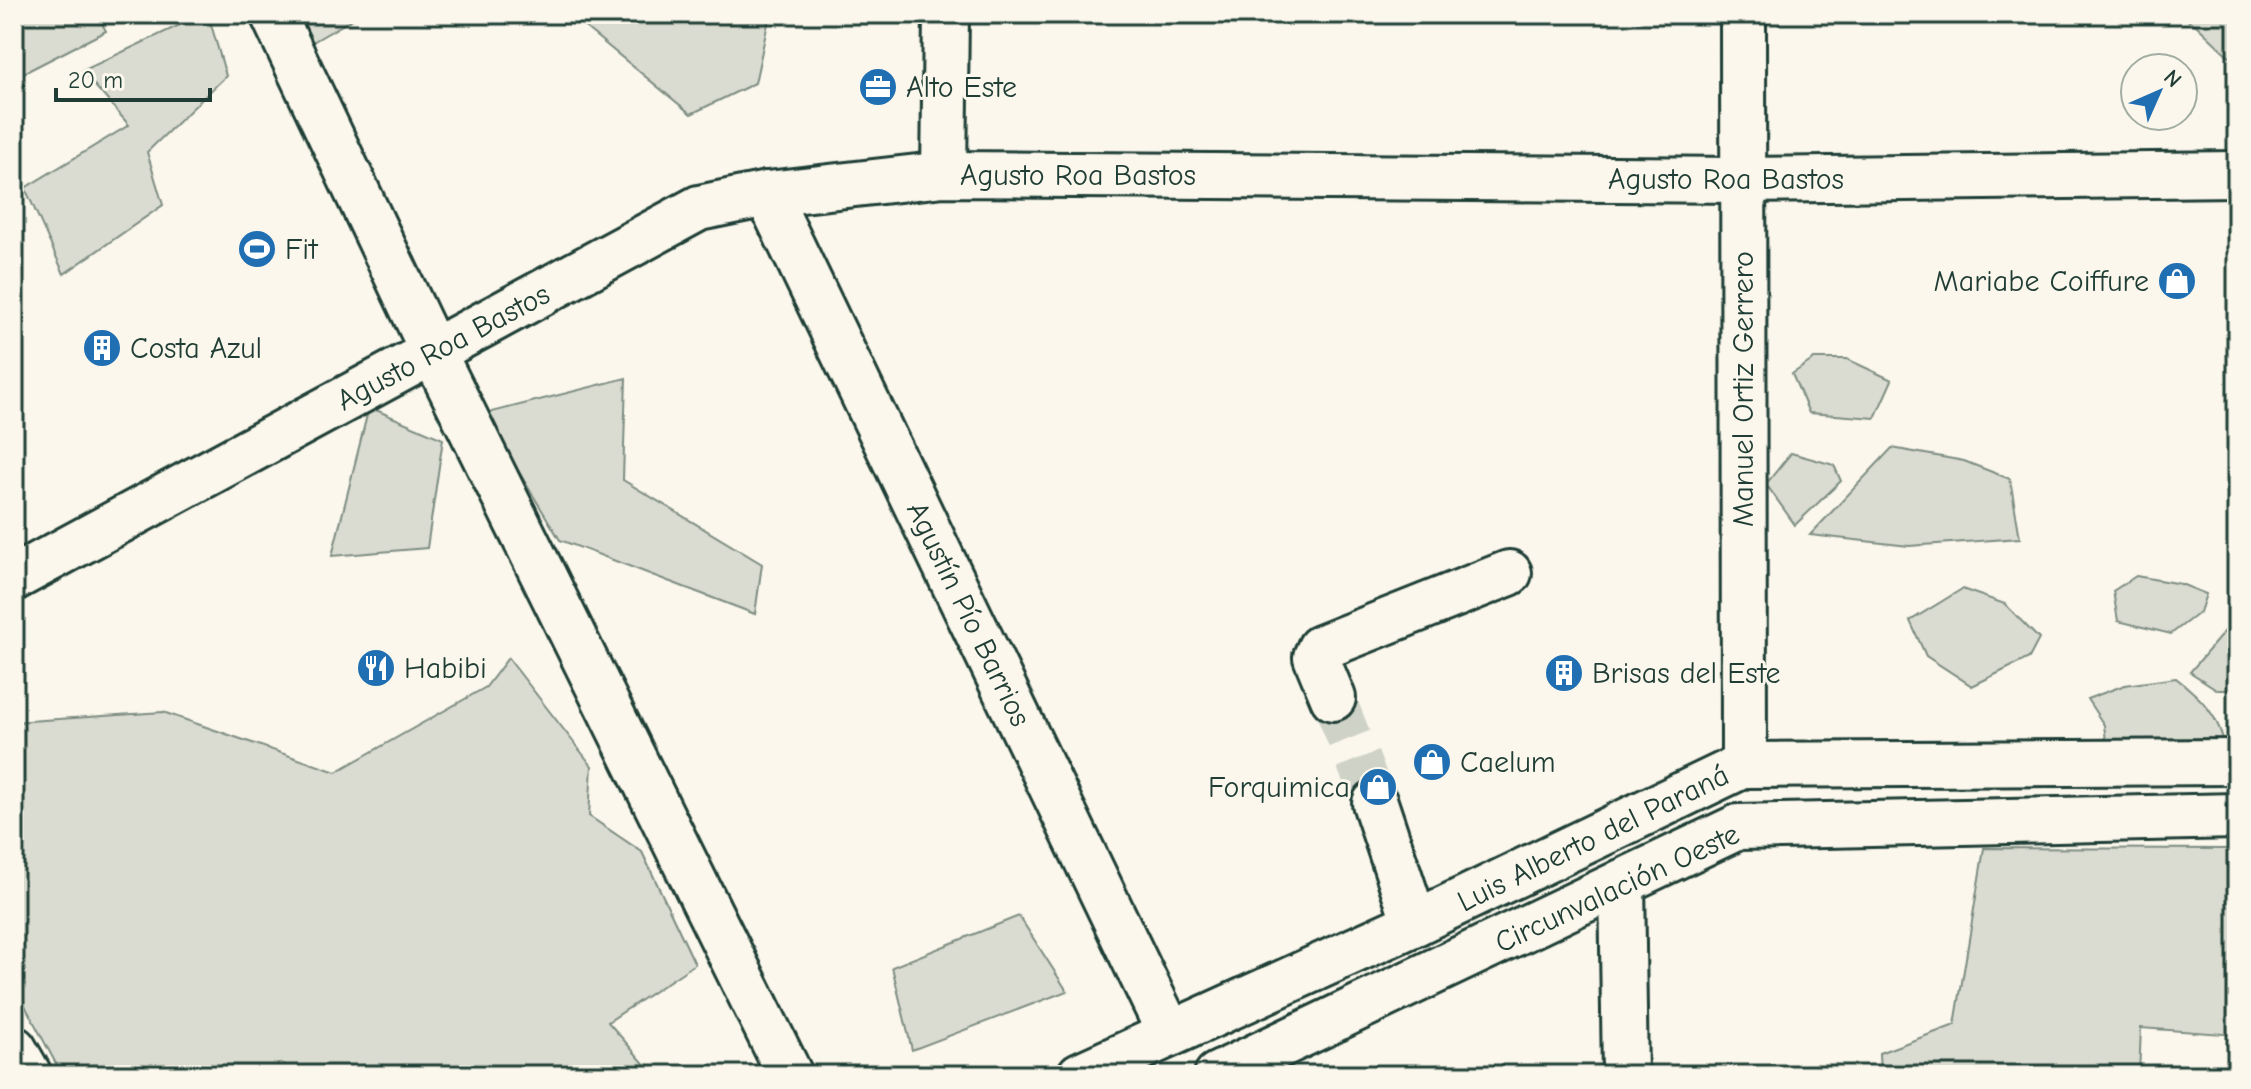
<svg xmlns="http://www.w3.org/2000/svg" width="2251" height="1089" font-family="'Comic Neue',sans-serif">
<rect width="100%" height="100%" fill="#fbf7ec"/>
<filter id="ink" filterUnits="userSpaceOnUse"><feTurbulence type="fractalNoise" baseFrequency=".0125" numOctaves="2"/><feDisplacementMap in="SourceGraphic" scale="16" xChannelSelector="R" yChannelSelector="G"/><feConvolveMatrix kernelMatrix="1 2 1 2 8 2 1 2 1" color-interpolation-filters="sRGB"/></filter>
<g filter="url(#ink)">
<g fill="#dbdcd1" stroke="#7d8c82" stroke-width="2">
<polygon points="14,14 97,14 106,31 14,78"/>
<polygon points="203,14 208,14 226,76 147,152 163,205 64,274 25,188 129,125 82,71"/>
<polygon points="296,14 361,14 304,47"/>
<polygon points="569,14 770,14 755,83 691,114"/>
<polygon points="2177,14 2237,14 2237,64 2196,25"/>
<polygon points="1814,359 1847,359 1892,380 1875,418 1809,413 1792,374"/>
<polygon points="626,378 623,480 762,564 755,614 560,540 484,414"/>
<polygon points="369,407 443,439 427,548 332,556"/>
<polygon points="1892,448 1964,461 2010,479 2020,538 1909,546 1810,535"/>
<polygon points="1791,453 1834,465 1841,481 1795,525 1766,484"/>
<polygon points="2136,576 2181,584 2206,594 2200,612 2171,634 2118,621 2113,591"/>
<polygon points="1962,589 2005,604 2039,639 2029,658 1972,686 1926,656 1910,621"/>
<polygon points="2235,619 2237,619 2237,690 2218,690 2190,672"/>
<polygon points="508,658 592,766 589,816 642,852 695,964 608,1022 654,1075 62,1075 14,985 14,722 163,712 336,772 486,687"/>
<path d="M2176 678C2203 699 2219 716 2226 750L2109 763 2104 725 2087 699 2125 685Z"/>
<polygon points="1984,848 2237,849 2237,1035 2141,1028 2139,1075 1880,1075 1879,1053 1955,1025"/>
<polygon points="1019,916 1067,991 912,1050 892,967"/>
</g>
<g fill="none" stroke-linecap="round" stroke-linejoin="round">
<polyline stroke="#cfd2c7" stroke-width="44" stroke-dasharray="44 22" stroke-linecap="butt" points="1333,698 1375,803"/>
<g stroke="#1f3d34" stroke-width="50">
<g id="minor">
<polyline points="273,14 433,352 790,1075"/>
<polyline points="1743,14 1744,765"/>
<polyline points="944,174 946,14"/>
<polyline points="767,194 1170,1034"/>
<polyline points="14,578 699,208 767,194 944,174 1743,180 2237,174"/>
<polyline points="1333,698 1316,657 1320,648 1509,573"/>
<polyline points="1375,803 1415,923"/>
<polyline points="1622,882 1625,1075"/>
<polyline points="14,1049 29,1075"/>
<polyline points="1080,1075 1415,923 1744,765 2237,762"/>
<polyline points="1217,1075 1738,827 2237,816"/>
</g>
</g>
<use href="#minor" stroke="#fbf7ec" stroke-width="44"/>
</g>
</g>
<defs>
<g id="office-disc" transform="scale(2)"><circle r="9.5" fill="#1f6fb2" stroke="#fbf7ec"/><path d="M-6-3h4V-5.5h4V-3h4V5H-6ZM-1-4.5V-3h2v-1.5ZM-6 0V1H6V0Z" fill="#fff"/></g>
<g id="stadium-disc" transform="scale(2)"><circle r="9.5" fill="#1f6fb2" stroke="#fbf7ec"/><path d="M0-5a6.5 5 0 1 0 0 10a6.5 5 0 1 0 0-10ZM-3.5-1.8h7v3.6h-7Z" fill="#fff"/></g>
<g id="shop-disc" transform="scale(2)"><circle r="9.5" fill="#1f6fb2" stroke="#fbf7ec"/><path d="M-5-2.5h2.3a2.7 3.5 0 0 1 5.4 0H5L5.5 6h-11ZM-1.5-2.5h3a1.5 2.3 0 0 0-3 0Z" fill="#fff"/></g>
<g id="building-disc" transform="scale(2)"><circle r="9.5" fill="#1f6fb2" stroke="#fbf7ec"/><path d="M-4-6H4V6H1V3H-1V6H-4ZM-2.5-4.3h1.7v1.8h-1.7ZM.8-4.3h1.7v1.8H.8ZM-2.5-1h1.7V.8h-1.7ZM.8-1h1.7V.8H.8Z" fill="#fff"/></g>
<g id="restaurant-disc" transform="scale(2)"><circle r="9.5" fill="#1f6fb2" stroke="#fbf7ec"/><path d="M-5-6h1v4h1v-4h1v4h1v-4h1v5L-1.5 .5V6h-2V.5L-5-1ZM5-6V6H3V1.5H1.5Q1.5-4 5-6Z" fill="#fff"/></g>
</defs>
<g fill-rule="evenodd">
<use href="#office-disc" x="878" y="87"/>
<use href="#stadium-disc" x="257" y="249"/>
<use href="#shop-disc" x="2177" y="281"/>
<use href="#building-disc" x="102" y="348"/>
<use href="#restaurant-disc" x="376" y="668"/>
<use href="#building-disc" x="1564" y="673"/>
<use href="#shop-disc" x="1432" y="762"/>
<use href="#shop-disc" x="1378" y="787"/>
</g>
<g text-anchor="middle" stroke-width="6" stroke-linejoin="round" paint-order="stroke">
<g font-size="30" fill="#1f3d34" stroke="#fbf7ec" text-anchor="start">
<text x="906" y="97">Alto Este</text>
<text x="285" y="259">Fit</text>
<text x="2149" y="291" text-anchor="end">Mariabe Coiffure</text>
<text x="130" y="358">Costa Azul</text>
<text x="404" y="678">Habibi</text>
<text x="1592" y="683">Brisas del Este</text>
<text x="1460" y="772">Caelum</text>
<text x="1350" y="797" text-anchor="end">Forquimica</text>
</g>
<g font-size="30" fill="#1f3d34" stroke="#fbf7ec">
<text x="1078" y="185">Agusto Roa Bastos</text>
<text x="1726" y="189">Agusto Roa Bastos</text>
<text transform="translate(443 347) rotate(-28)" y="10">Agusto Roa Bastos</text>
<text transform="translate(1743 389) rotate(-90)" y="10">Manuel Ortiz Gerrero</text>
<text transform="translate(969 614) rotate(64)" y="10">Agustín Pío Barrios</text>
<text transform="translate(1593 838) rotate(-26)" y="10">Luis Alberto del Paraná</text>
<text transform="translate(1617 888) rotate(-25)" y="10">Circunvalación Oeste</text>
</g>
</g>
<rect width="2251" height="1089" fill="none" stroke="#fbf7ec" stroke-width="48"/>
<rect x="24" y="24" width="2203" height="1041" fill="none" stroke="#1f3d34" stroke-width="3" filter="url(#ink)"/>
<g transform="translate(2159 92) rotate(45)"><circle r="38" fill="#fbf7ec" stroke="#a3ada2" stroke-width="2"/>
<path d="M0-6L14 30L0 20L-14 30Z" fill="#1f6fb2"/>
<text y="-12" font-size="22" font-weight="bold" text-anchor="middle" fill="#1f3d34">N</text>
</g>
<path d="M56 88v12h154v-12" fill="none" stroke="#1f3d34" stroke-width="4"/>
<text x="68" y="88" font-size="24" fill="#1f3d34" stroke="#fbf7ec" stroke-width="6" paint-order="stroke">20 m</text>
</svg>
